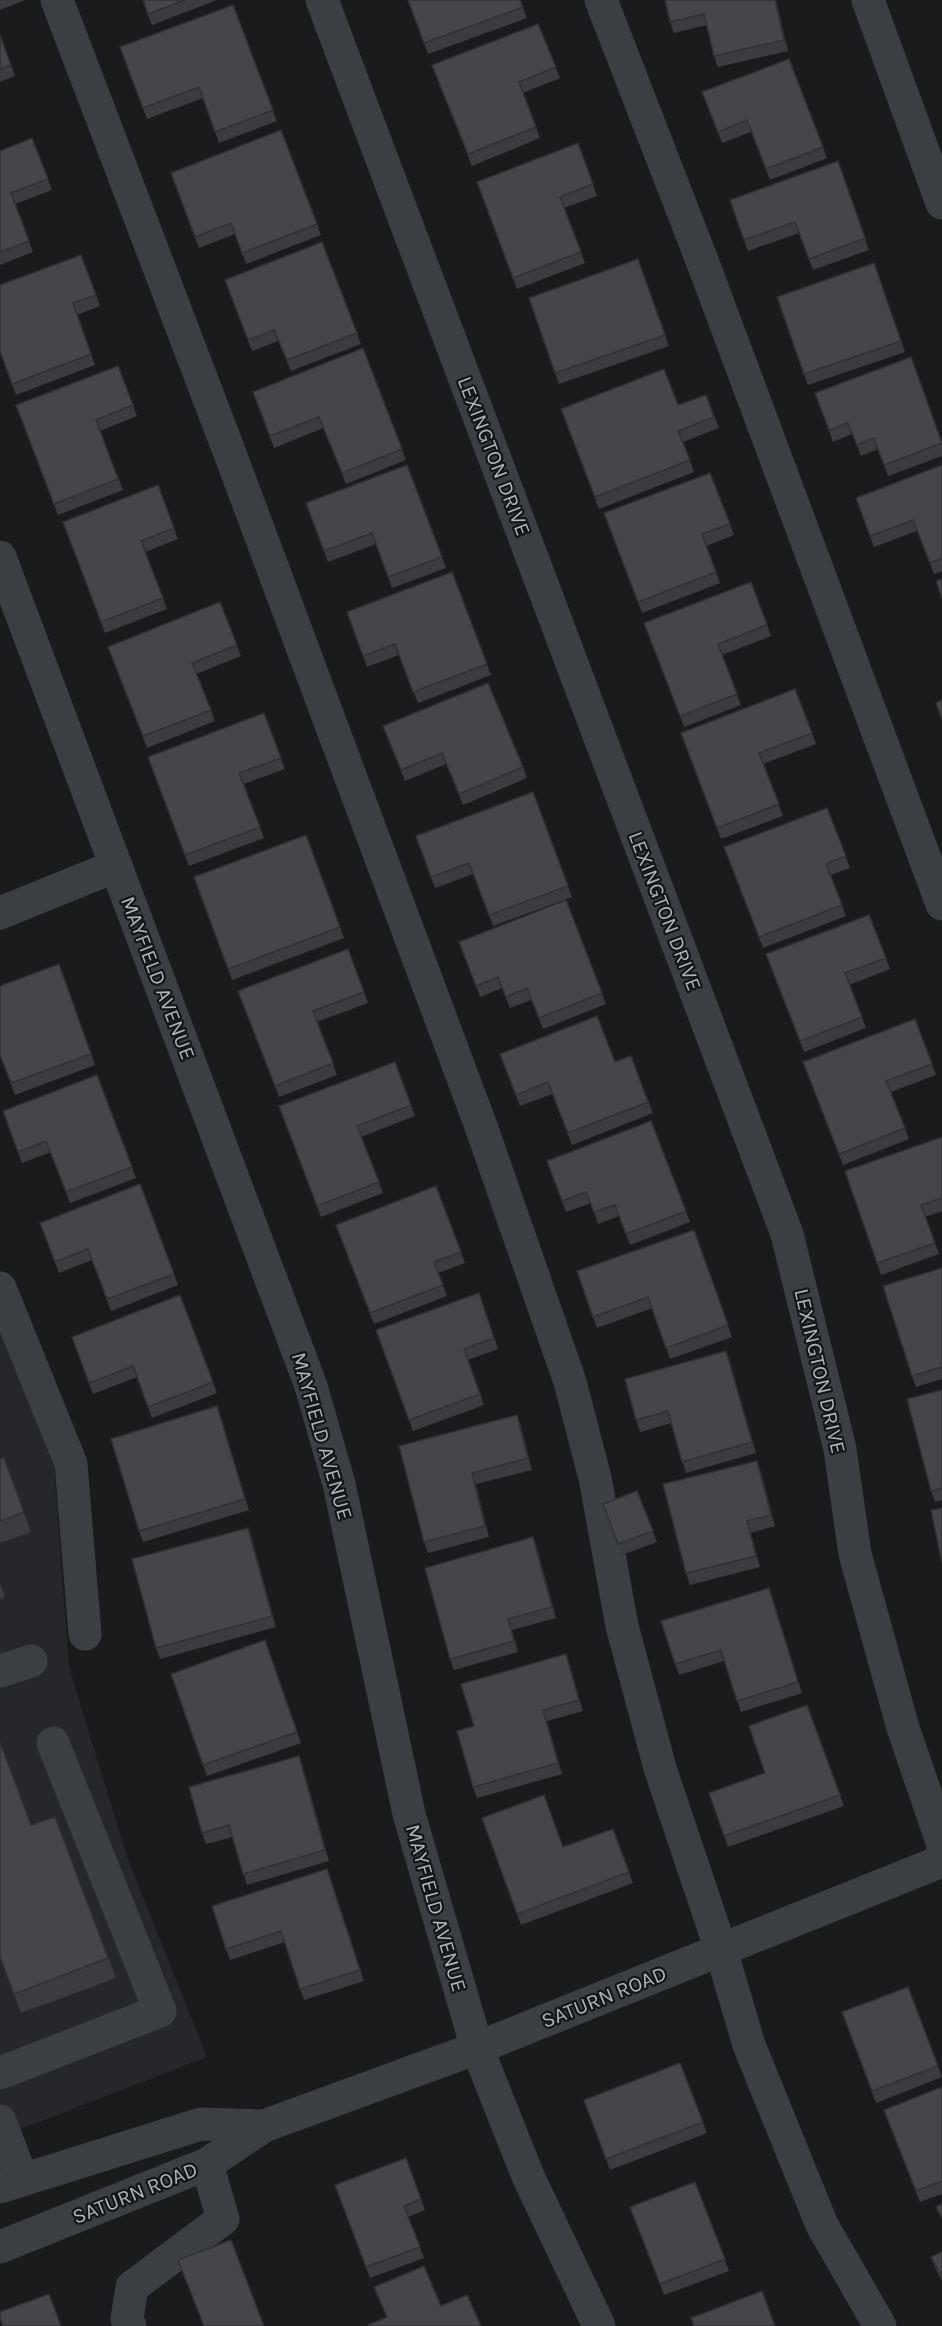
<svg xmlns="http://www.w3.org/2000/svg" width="942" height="2326" font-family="Karla,sans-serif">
<rect width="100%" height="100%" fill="#1a1b1d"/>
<polygon fill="#26272a" points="0,1323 54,1468 69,1667 127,1857 207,2057 0,2137"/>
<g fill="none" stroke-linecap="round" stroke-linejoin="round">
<g stroke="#3b3e42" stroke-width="33">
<polyline points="57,0 229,451 482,1129 570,1382 595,1478 622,1626 660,1768 721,1950 749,2045 822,2225 880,2326"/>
<polyline points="322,0 787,1234 840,1449 855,1554 903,1728 942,1842"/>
<polyline points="601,0 703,263 942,904"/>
<polyline points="868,0 942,203"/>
<polyline points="0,557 311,1386 339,1484 409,1814 477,2048 528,2176 599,2326"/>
<polyline points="0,913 116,866"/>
<polyline points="0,1288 71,1464 85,1634"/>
<polyline points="0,1671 31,1661"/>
<polyline points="0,2073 160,2011 53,1743"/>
<polyline points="0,2121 22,2179"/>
<polyline points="0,2187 201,2124 264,2126"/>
<polyline points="0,2247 207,2164 264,2126 477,2048 942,1861"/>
<polyline points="130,2326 127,2319 132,2287 223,2219 207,2164"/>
</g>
</g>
<g fill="#3a3c40">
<polygon points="0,0 25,0 0,10"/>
<polygon points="142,0 217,0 152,25"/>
<polygon points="408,0 520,0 527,18 428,54"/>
<polygon points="665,0 776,0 788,51 718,67 714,56 707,25 674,33 670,22"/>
<polygon points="233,5 277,121 219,143 203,98 147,119 120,47"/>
<polygon points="538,24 560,78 523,93 540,138 472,166 436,76"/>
<polygon points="0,35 15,76 0,82"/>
<polygon points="789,59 827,158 770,180 751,132 722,143 702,92"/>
<polygon points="281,130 321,235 246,264 235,234 199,248 171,173"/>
<polygon points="32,138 52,190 15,204 33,252 0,265 0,151"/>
<polygon points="578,143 597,196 564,208 585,263 517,289 477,182"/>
<polygon points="838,161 869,250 813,270 799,233 748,251 730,200"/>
<polygon points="322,242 361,344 291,371 278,341 252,351 225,280"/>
<polygon points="81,255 100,306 77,315 95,365 16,395 0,351"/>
<polygon points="638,259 669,346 559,384 529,298"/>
<polygon points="874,263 905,352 808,385 777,297"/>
<polygon points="363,348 406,460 346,484 323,428 274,448 253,392"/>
<polygon points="118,366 137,416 100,431 123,490 58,515 16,405"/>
<polygon points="815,393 942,441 942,456 888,476 878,449 861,456 852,434 833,442"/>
<polygon points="706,395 719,428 683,442 694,472 599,509 561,409 678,405"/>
<polygon points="407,465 446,568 392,588 376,544 328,562 306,503"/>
<polygon points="942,465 942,571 934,574 917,531 874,547 856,498"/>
<polygon points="710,473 734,535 706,546 720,583 642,613 604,513"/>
<polygon points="158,485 178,539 145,552 167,609 105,633 63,522"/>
<polygon points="452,572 491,675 418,703 399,655 367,667 347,612"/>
<polygon points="751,582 771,636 722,655 741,705 684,727 644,623"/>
<polygon points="220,602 241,656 196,674 215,721 147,748 108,647"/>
<polygon points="795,689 816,744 763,764 783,816 721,839 681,733"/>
<polygon points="264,713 285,769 244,784 264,838 189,866 148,757"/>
<polygon points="383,726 523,767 527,778 463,805 446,764 405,781"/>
<polygon points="533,792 572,897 493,926 473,874 435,888 416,836"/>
<polygon points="827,808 850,868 831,875 846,916 763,948 724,847"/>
<polygon points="306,835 344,938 232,980 194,877"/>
<polygon points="566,900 606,1004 543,1029 531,1000 510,1008 502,988 480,997 459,942"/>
<polygon points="869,915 890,969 849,985 866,1028 804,1052 766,954"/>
<polygon points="348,949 368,1003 317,1022 337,1075 279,1097 238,991"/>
<polygon points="59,964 95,1065 15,1095 0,1055"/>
<polygon points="915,1019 936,1075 891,1092 909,1139 843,1165 803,1062"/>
<polygon points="500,1054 615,1062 631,1056 653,1113 572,1145 552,1094 520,1106"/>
<polygon points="395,1062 415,1116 361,1137 383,1193 321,1217 279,1106"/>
<polygon points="97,1075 136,1178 70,1203 51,1152 22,1163 3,1111"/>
<polygon points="651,1121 690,1222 630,1245 619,1216 598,1224 591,1203 566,1212 547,1161"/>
<polygon points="942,1137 942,1211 925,1217 939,1254 881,1275 845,1171"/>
<polygon points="140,1184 178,1285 111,1311 92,1260 59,1273 40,1223"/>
<polygon points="436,1186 465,1263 438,1273 447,1296 374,1324 336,1225"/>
<polygon points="694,1230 732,1337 670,1359 652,1308 597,1328 577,1271"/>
<polygon points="942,1268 942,1379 916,1387 912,1376"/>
<polygon points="479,1293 498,1349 468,1360 484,1405 413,1431 376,1330"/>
<polygon points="180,1295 217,1393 152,1418 137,1377 93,1394 72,1337"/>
<polygon points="726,1351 730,1362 756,1453 686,1473 671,1423 640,1432 636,1420"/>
<polygon points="942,1390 942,1500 935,1502 931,1491"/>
<polygon points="217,1406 249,1510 143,1542 139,1531"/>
<polygon points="521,1426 532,1470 476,1484 489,1537 428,1553 424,1542 399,1446"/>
<polygon points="4,1458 31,1532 0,1543 0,1459"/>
<polygon points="761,1472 775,1526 751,1533 760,1567 690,1585 686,1573"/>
<polygon points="637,1491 657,1542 622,1555 603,1504"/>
<polygon points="252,1539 276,1627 160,1659 156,1648"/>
<polygon points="537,1548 556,1618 512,1630 518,1652 454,1670 450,1659"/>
<polygon points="0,1583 5,1597 0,1599"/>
<polygon points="769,1588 802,1693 741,1712 724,1661 679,1675 675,1664"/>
<polygon points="265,1640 301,1743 207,1776 171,1674"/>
<polygon points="566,1654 583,1711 547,1721 562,1774 477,1798 473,1787 474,1726"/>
<polygon points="807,1705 844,1806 728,1847 709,1793 765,1773"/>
<polygon points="303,1767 329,1861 247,1885 233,1837 206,1844 202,1833"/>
<polygon points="55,1817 116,1978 21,2013 0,1957 31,1825"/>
<polygon points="482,1818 563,1847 613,1829 633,1883 521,1925"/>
<polygon points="331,1880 364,1981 304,2000 285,1942 230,1960 226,1949"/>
<polygon points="842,2012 938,2066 942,2077 876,2103"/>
<polygon points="680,2063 707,2133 610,2170 584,2100"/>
<polygon points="942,2087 942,2194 920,2202 884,2110"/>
<polygon points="406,2158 425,2210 408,2217 424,2258 370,2278 335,2185"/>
<polygon points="695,2182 729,2271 664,2295 630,2207"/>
<polygon points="942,2252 942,2281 935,2268 931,2257"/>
</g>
<g fill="#303134">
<polygon points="775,0 776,0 788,51 784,40"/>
<polygon points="726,1351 730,1362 756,1453 752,1442"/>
<polygon points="217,1406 221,1418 249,1510 245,1499"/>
<polygon points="517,1415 521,1426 532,1470 528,1458"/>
<polygon points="757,1461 761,1472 775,1526 771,1515"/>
<polygon points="472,1473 476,1484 489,1537 485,1526"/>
<polygon points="747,1521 751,1533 760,1567 756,1556"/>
<polygon points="248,1528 252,1539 276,1627 272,1616"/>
<polygon points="533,1537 537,1548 556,1618 552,1607"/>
<polygon points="769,1588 773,1600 802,1693 798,1682"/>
<polygon points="566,1654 570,1665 583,1711 579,1700"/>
<polygon points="543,1710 547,1721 562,1774 558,1763"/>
<polygon points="299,1756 303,1767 329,1861 325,1850"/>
</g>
<g fill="#44464a" stroke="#303134" stroke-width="1.5">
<polygon points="143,0 185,0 148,14"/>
<polygon points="408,0 520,0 523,7 424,43"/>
<polygon points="665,0 775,0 784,40 714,56 704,14 670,22"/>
<polygon points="233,5 273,110 215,132 199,87 143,108 120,47"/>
<polygon points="538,24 556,67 519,82 536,127 468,154 432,65"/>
<polygon points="0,35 11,65 0,69"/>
<polygon points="789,59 823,147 766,169 747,120 718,132 702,92"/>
<polygon points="281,130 317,224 242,253 231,223 195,237 171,173"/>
<polygon points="32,138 48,179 11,193 29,241 0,252 0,151"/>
<polygon points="578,143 593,184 560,197 581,252 513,278 477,182"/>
<polygon points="838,161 865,238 809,259 795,222 744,240 730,200"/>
<polygon points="322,242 357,333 287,360 274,330 248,340 225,280"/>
<polygon points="81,255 96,295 73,303 91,354 12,384 0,351 0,285"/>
<polygon points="638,259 665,335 555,373 529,298"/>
<polygon points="874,263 901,341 804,374 777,297"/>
<polygon points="363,348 402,449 342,473 319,417 270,436 253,392"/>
<polygon points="911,357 942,443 884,465 874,438 857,445 848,423 829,430 815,393"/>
<polygon points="118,366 133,405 96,420 118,479 54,504 16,405"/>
<polygon points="664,369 678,405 706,395 714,417 678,431 690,460 595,497 561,409"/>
<polygon points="407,465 442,557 388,577 372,533 324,551 306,503"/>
<polygon points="942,465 942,558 930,563 913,520 870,536 856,498"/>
<polygon points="710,473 730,524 702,534 716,572 638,602 604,513"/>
<polygon points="158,485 174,528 141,541 163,598 101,622 63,522"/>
<polygon points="452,572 487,664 413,692 395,644 363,656 347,612"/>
<polygon points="942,579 942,599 936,581"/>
<polygon points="751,582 767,625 718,644 737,694 680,716 644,623"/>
<polygon points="220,602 237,645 192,663 211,710 143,736 108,647"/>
<polygon points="488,683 523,767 459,794 442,753 401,770 383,726"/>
<polygon points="795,689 812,733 759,753 779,804 717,828 681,733"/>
<polygon points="942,700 942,720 936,703"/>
<polygon points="264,713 281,758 239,773 260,827 185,855 148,757"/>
<polygon points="533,792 568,886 489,915 469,863 431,877 416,836"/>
<polygon points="827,808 846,856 826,864 842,905 759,937 724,847"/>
<polygon points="306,835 340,927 228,969 194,877"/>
<polygon points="566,900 602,993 539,1018 527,988 506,997 498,977 476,986 459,942"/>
<polygon points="869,915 886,958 845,973 862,1017 800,1041 766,954"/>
<polygon points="348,949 364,992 313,1011 333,1063 275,1086 238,991"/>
<polygon points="59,964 91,1054 11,1083 0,1055 0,986"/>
<polygon points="597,1016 615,1062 631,1056 648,1102 568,1133 548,1082 516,1095 500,1054"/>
<polygon points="915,1019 932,1064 886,1081 905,1128 839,1154 803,1062"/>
<polygon points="395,1062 411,1105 357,1126 379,1182 317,1206 279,1106"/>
<polygon points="97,1075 132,1167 66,1192 46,1141 18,1152 3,1111"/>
<polygon points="651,1121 686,1211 626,1234 615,1205 594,1212 586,1192 562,1201 547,1161"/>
<polygon points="942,1137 942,1198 921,1205 935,1243 877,1263 845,1171"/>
<polygon points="140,1184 174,1274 107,1299 88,1249 55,1262 40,1223"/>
<polygon points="436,1186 461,1252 434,1262 443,1285 370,1313 336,1225"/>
<polygon points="694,1230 728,1325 666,1348 648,1297 593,1317 577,1271"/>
<polygon points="942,1268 942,1367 912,1376 883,1286"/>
<polygon points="479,1293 494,1338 464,1349 480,1394 409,1420 376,1330"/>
<polygon points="180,1295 213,1382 148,1407 133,1366 89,1383 72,1337"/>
<polygon points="726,1351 752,1442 682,1462 668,1411 636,1420 625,1379"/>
<polygon points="942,1390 942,1488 931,1491 907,1399"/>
<polygon points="217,1406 245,1499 139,1531 111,1439"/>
<polygon points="517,1415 528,1458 472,1473 485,1526 424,1542 399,1446"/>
<polygon points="4,1458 24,1512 0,1521 0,1459"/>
<polygon points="757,1461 771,1515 747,1521 756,1556 686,1573 663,1484"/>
<polygon points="637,1491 653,1531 618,1544 603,1504"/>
<polygon points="942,1508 942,1563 931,1510"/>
<polygon points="248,1528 272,1616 156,1648 132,1559"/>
<polygon points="533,1537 552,1607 508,1619 514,1641 450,1659 425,1568"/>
<polygon points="769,1588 798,1682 737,1701 721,1650 675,1664 661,1621"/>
<polygon points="265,1640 297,1732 203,1765 171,1674"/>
<polygon points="566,1654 579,1700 543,1710 558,1763 473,1787 457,1731 474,1726 461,1684"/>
<polygon points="807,1705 840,1795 724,1836 709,1793 765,1773 749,1726"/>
<polygon points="0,1742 31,1825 55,1817 108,1958 14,1994 0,1957"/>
<polygon points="299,1756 325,1850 243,1874 229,1825 202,1833 189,1787"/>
<polygon points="544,1795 563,1847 613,1829 629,1872 517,1914 482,1818"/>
<polygon points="327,1869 360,1970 300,1989 281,1931 226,1949 212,1906"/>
<polygon points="908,1987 938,2066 872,2091 842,2012"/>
<polygon points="680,2063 703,2122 606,2159 584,2100"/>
<polygon points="942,2087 942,2181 916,2191 884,2110"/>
<polygon points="406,2158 421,2199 404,2206 420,2247 366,2267 335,2185"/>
<polygon points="695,2182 725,2259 660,2284 630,2207"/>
<polygon points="942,2204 942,2218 936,2207"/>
<polygon points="231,2240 264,2326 204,2326 178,2260"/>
<polygon points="942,2252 942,2277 931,2257"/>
<polygon points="424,2266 441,2306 467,2295 481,2326 368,2326 368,2325 387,2317 374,2287"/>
<polygon points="762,2291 775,2326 694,2326 691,2318"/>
<polygon points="49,2294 61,2326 3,2326 0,2318 0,2312"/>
</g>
<g text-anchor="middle" stroke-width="4.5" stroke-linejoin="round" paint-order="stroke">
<g font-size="21" fill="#acb5be" stroke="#151618">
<text transform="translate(494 456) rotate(69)" y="7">LEXINGTON DRIVE</text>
<text transform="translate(665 911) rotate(69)" y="7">LEXINGTON DRIVE</text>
<text transform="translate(158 978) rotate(69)" y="7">MAYFIELD AVENUE</text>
<text transform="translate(820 1371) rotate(77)" y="7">LEXINGTON DRIVE</text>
<text transform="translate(322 1436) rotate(74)" y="7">MAYFIELD AVENUE</text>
<text transform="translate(436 1908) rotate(74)" y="7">MAYFIELD AVENUE</text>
<text transform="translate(604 1997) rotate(-22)" y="7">SATURN ROAD</text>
<text transform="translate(135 2193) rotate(-22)" y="7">SATURN ROAD</text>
</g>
</g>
</svg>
